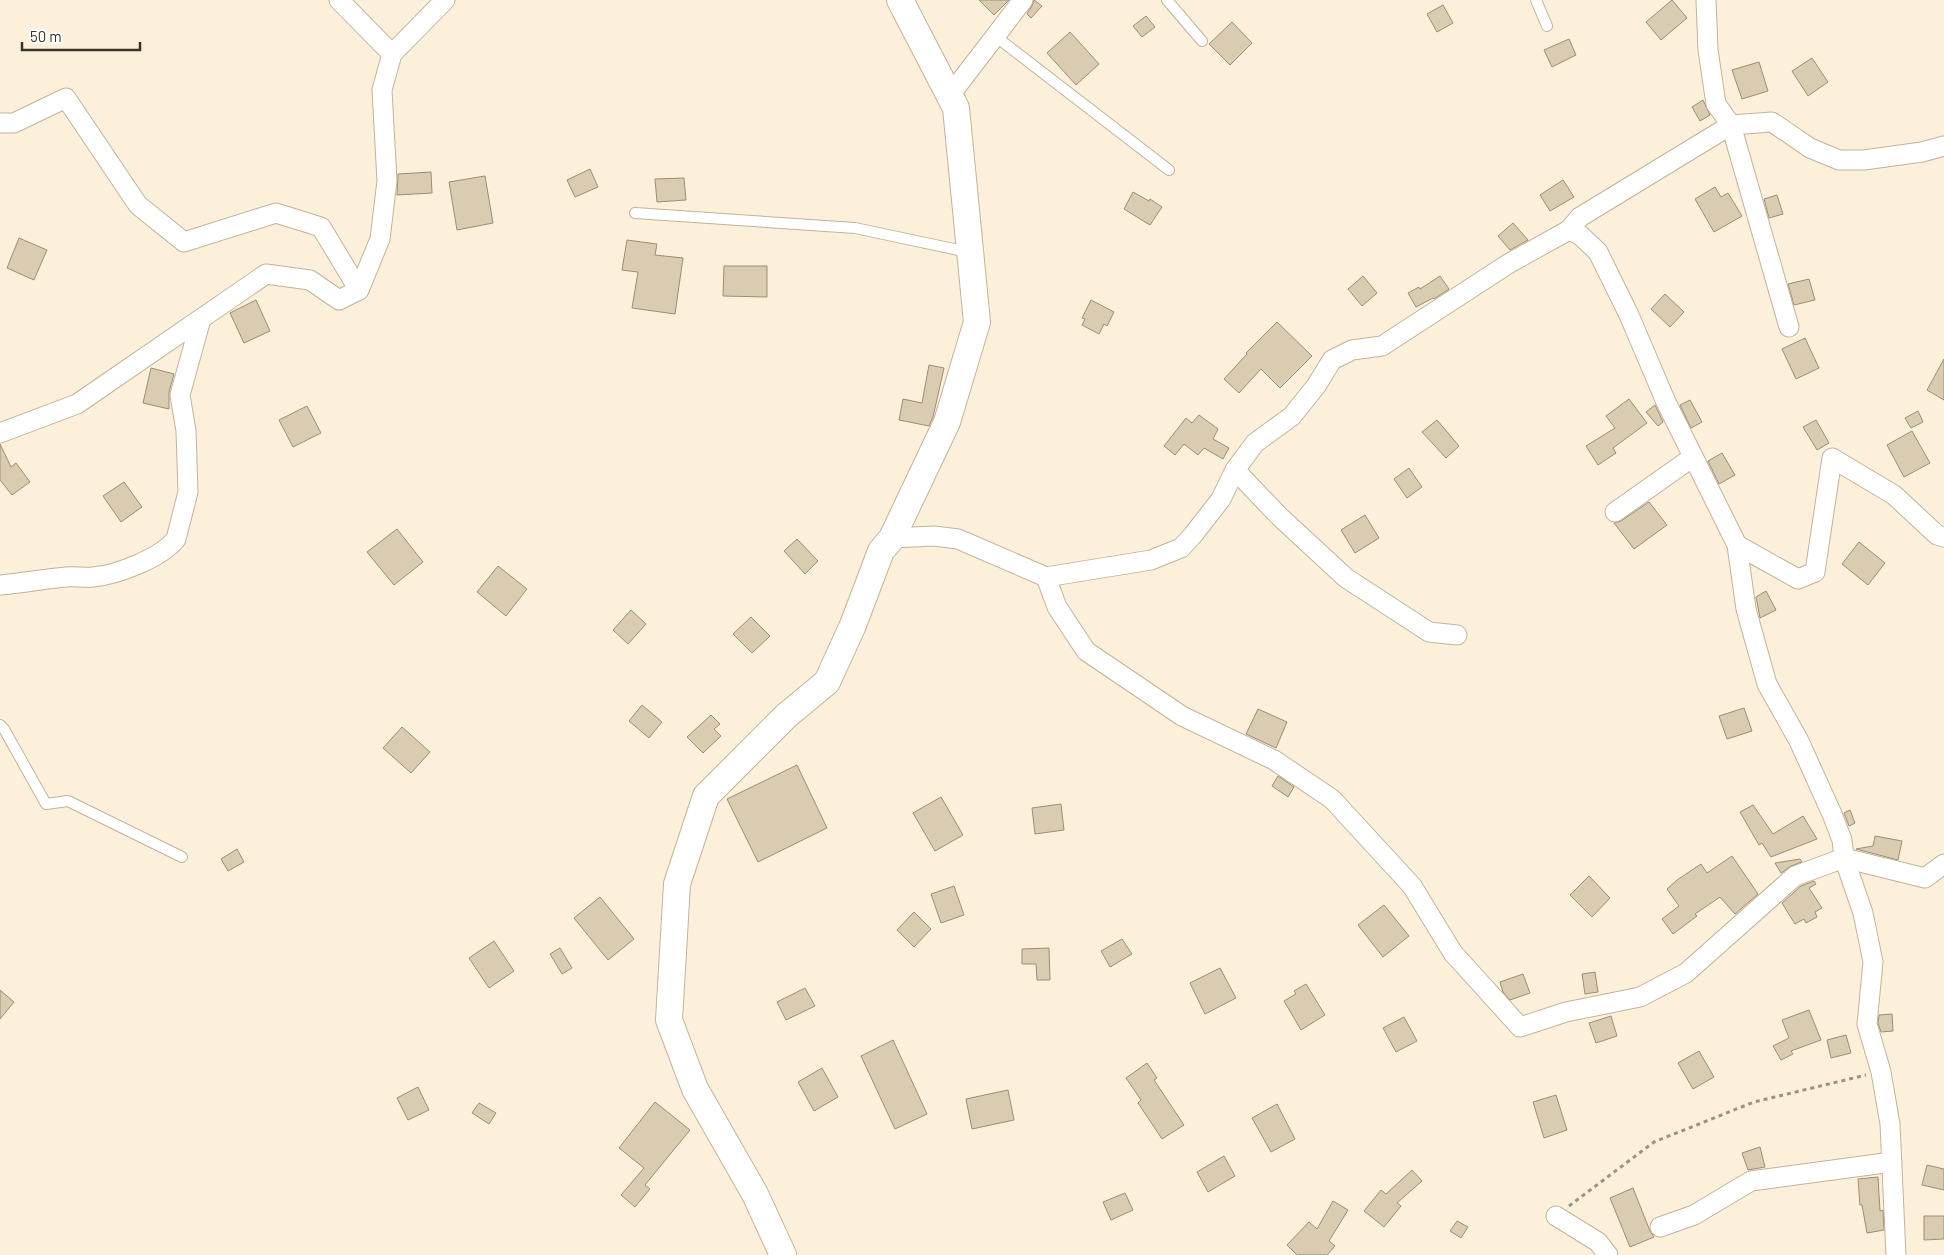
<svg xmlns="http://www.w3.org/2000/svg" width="1944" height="1255" font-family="Barlow,sans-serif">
<rect width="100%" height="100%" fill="#fdf0da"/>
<g fill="#daccb0" stroke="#9c8e74">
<polygon points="979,0 1009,0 994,15"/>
<polygon points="1034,0 1042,6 1031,18 1027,14 1032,6"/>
<polygon points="1672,0 1687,18 1661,40 1646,22"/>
<polygon points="1443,5 1453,23 1437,32 1427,14"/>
<polygon points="1146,16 1155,27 1142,37 1133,26"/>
<polygon points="1232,22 1252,43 1230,65 1209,44"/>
<polygon points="1070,32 1099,64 1076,85 1047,53"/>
<polygon points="1569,39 1576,55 1552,67 1544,50"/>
<polygon points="1812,58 1828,82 1808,96 1792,71"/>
<polygon points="1759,62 1768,91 1742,99 1732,70"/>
<polygon points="1703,100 1710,115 1700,121 1692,107"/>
<polygon points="590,169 598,187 575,197 567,180"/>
<polygon points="431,172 432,193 397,195 398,174"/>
<polygon points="485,176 493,223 457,230 449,182"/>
<polygon points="684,178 686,200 657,202 655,179"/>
<polygon points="1563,180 1574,197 1550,211 1540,195"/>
<polygon points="1715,187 1721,197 1728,193 1742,216 1714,232 1695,199"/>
<polygon points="1133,192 1149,201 1150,199 1162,207 1150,225 1124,209"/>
<polygon points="1777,195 1783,214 1769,218 1764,199"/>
<polygon points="1513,223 1528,240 1510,250 1498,236"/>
<polygon points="19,238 47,250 34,280 7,268"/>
<polygon points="627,240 657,244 655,255 683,258 675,314 632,308 638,272 622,270"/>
<polygon points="724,266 767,266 767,297 723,296"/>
<polygon points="1363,276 1377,293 1362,306 1348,289"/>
<polygon points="1440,276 1449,289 1434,299 1433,298 1416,307 1408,293 1419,287 1420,289"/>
<polygon points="1809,279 1815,300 1794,305 1788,284"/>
<polygon points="1665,294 1684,312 1670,327 1651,309"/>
<polygon points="256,300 270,331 244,343 230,313"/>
<polygon points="1091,300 1114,312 1107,326 1104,324 1099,334 1082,325 1085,319 1082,318"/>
<polygon points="1277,322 1312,356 1280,388 1261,369 1239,393 1224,379 1247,354 1246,353"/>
<polygon points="1805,338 1819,368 1796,379 1782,349"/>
<polygon points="1944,359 1944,400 1927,390"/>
<polygon points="929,365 944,368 933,417 929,426 899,420 903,399 922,403"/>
<polygon points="151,368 174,374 169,392 169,409 143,403"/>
<polygon points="1629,399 1647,423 1613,448 1616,453 1598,465 1586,446 1615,428 1606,416"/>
<polygon points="1690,400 1702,422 1691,428 1680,405"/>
<polygon points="1655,405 1663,422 1658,426 1646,412"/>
<polygon points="307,406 321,433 293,447 279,420"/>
<polygon points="1918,411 1923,422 1911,428 1905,418"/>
<polygon points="1199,415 1218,429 1213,439 1229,448 1223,459 1204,448 1198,455 1184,444 1175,455 1164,446 1186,418 1192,423"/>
<polygon points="1437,420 1459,446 1446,458 1422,432"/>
<polygon points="1816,420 1829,443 1817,450 1803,427"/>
<polygon points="1912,431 1930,463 1904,477 1887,445"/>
<polygon points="0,444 11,467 16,463 30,482 12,495 0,480"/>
<polygon points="1722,453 1735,475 1719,484 1708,461"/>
<polygon points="1409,468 1422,487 1407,498 1394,479"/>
<polygon points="124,482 142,507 121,522 103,496"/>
<polygon points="1649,502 1667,525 1634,549 1614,523 1621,521"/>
<polygon points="1365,515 1379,538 1355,553 1341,530"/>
<polygon points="397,529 423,562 394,585 367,552"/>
<polygon points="797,539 818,561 805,574 784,551"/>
<polygon points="1859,542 1885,563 1868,585 1842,564"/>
<polygon points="498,566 527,589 506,616 477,592"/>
<polygon points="1766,591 1776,610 1760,618 1756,597"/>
<polygon points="631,610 646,624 628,644 613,630"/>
<polygon points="751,617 770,636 752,653 733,634"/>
<polygon points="642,705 662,722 649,738 629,721"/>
<polygon points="1744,708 1752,731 1727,739 1719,716"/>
<polygon points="1258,709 1287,722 1276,748 1246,734"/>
<polygon points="711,715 720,724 714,729 721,736 703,753 687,737"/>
<polygon points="402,727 430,752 411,773 383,748"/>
<polygon points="797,765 827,828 758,862 727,799"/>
<polygon points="1278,776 1294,787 1288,797 1272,786"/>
<polygon points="941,797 963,835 935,851 913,813"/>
<polygon points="1061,804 1064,830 1035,834 1032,808"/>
<polygon points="1753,805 1773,834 1803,816 1817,839 1771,857 1762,843 1759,845 1740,812"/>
<polygon points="1850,810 1855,823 1849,826 1844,813"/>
<polygon points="1875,836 1902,841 1898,860 1856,849 1873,846"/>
<polygon points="237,849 244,862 228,871 221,859"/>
<polygon points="1732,856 1758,894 1735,914 1720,897 1695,914 1697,916 1673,934 1662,919 1679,906 1667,889 1677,880 1701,864 1707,873"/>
<polygon points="1800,859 1802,862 1791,866 1781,873 1775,863"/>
<polygon points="1589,876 1610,898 1592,917 1570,895"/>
<polygon points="1814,881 1816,884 1809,888 1822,908 1815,912 1817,917 1806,923 1804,919 1795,924 1782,903 1801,886"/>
<polygon points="954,886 964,915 941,923 931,894"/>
<polygon points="600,897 634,939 608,960 574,918"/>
<polygon points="1384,905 1409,936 1383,957 1358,925"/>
<polygon points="914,912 931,929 914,947 897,930"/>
<polygon points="1122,939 1132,954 1110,967 1101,951"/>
<polygon points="494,941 514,971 489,988 469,958"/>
<polygon points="560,948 572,968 562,974 550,954"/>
<polygon points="1049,948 1050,980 1037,980 1036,964 1022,964 1022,949"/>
<polygon points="1220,968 1236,998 1205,1014 1190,983"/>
<polygon points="1595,972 1598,992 1585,994 1582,974"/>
<polygon points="1523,974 1530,993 1510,1000 1503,992 1500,982"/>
<polygon points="1306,984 1325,1015 1301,1030 1284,1001 1296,994 1294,991"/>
<polygon points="805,988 815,1006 786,1020 777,1002"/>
<polygon points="0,990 14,1002 0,1019"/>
<polygon points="1809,1010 1821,1040 1791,1051 1793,1054 1781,1060 1773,1046 1789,1038 1782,1020"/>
<polygon points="1892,1014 1893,1031 1881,1032 1878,1023 1879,1015"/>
<polygon points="1611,1016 1617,1036 1596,1043 1589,1023"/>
<polygon points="1404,1017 1417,1041 1396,1052 1383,1028"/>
<polygon points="1846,1035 1851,1053 1831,1058 1827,1040"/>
<polygon points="893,1040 927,1114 895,1129 861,1056"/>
<polygon points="1699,1051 1714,1077 1693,1089 1678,1063"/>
<polygon points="1147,1063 1157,1078 1154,1080 1184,1125 1162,1139 1138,1103 1141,1100 1126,1078"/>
<polygon points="822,1068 838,1097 814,1111 798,1082"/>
<polygon points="418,1087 429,1110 408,1120 397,1098"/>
<polygon points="1008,1090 1014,1120 972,1129 966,1099"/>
<polygon points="1556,1095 1567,1130 1544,1138 1533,1102"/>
<polygon points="655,1102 690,1130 645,1185 650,1189 635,1207 621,1195 644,1168 619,1148"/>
<polygon points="479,1103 496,1113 489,1124 472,1113"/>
<polygon points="1277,1104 1295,1139 1271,1152 1252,1118"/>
<polygon points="1760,1147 1765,1167 1748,1170 1742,1153"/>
<polygon points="1224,1156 1235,1176 1208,1192 1197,1172"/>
<polygon points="1927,1165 1944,1169 1944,1190 1922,1185"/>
<polygon points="1412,1170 1422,1181 1397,1203 1401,1206 1384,1227 1364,1211 1381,1190 1386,1194"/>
<polygon points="1878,1177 1880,1211 1883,1210 1884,1230 1867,1233 1862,1205 1860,1205 1858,1179"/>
<polygon points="1633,1188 1650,1231 1654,1237 1630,1247 1610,1198"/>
<polygon points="1125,1193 1133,1210 1111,1220 1103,1202"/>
<polygon points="1333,1201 1348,1210 1329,1241 1335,1246 1327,1255 1297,1255 1287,1245 1309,1222 1317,1229"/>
<polygon points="1924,1216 1944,1216 1944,1239 1924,1240"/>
<polygon points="1457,1221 1468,1227 1461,1238 1450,1231"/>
</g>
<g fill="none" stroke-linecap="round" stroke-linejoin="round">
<g stroke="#c2b399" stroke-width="12">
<g id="lane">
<polyline points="1167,0 1202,41"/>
<polyline points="1536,0 1547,26"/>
<polyline points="995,36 1169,170"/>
<polyline points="635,213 855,228 968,252"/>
<polyline points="0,725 4,729 46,804 68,801 182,857"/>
</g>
</g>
<g stroke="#c2b399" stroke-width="21">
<g id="street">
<polyline points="339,0 392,54"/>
<polyline points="1706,0 1708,50 1716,104 1731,125 1789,327"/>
<polyline points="950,95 1023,0"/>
<polyline points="0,123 14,123 66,98 138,205 184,242 276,213 321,227 359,290"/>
<polyline points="1569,230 1580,217 1731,125 1772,122 1810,148 1839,160 1864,160 1922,152 1944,146"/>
<polyline points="0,433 77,404 266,274 310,280 339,300 359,290 380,239 387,181 382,90 392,54 445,0"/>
<polyline points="1235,470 1280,517 1346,578 1429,632 1457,635"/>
<polyline points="1615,512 1693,457"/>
<polyline points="892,538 934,536 958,539 1046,577 1151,560 1181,548 1193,535 1221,499 1235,470 1255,443 1292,416 1316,386 1332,360 1352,350 1382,346 1508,264 1569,230 1580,235 1598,252 1629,315 1666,402 1737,545 1746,609 1767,684 1799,741 1832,814 1842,840 1844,858 1863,913 1873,962 1867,1024 1881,1072 1890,1124 1896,1255"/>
<polyline points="1737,545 1798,579 1815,572 1832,458 1894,495 1937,535 1944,537"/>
<polyline points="1046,577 1057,607 1086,651 1182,716 1274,760 1332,799 1412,886 1453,953 1520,1027 1566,1012 1640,997 1686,973 1795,876 1844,858 1925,878 1944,864"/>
<path d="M0 585C22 583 44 579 66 577 75 576 84 578 93 577 117 575 161 558 176 539L188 492 186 431 180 395 201 319"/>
<polyline points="1556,1216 1598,1242 1608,1255"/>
<polyline points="1660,1227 1694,1215 1751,1181 1892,1162"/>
</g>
</g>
<g stroke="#c2b399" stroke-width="28">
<polyline id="secondary" points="783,1255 755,1194 695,1089 669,1020 677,884 706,796 786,716 827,682 853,625 881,551 892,538 947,422 977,322 956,108 900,0"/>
</g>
<polyline stroke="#9c9282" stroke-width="3" stroke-dasharray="4 4" stroke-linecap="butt" points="1569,1206 1654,1142 1754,1102 1866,1075"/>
<use href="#lane" stroke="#fff" stroke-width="10"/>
<use href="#street" stroke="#fff" stroke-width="19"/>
<use href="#secondary" stroke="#fff" stroke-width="26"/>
</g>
<path d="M22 42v8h118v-8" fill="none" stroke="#383227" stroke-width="2.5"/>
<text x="30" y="42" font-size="15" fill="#383227" stroke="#ffffff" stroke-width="4" paint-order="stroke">50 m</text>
</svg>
